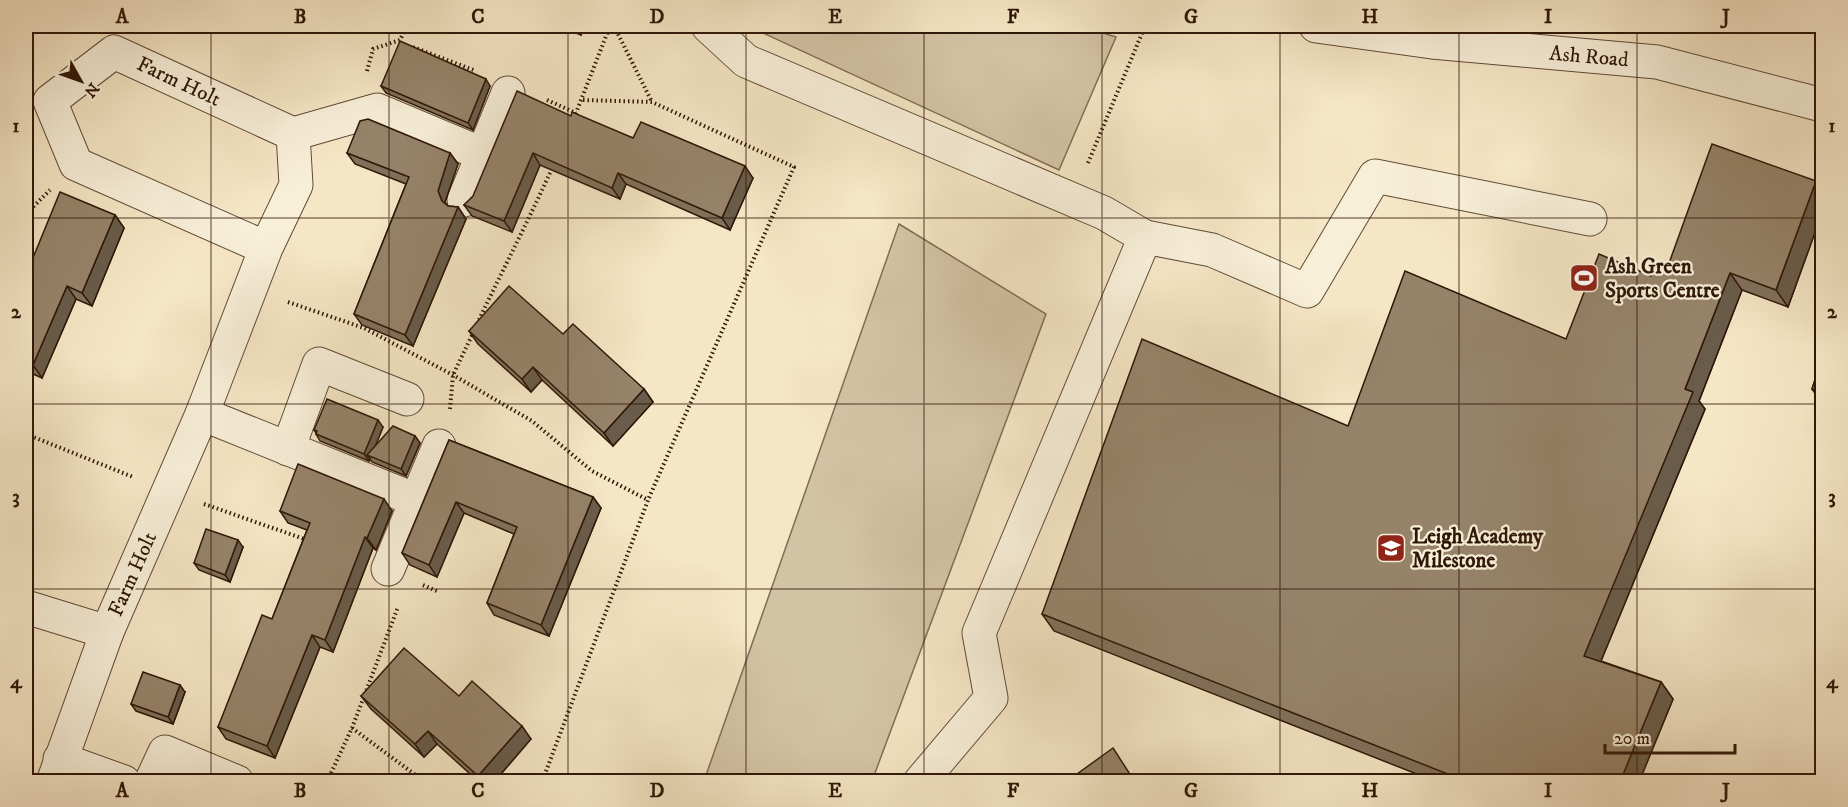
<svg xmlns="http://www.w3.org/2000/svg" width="1848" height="807" font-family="'IM FELL DW Pica',serif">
<rect width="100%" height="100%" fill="#f5e6c5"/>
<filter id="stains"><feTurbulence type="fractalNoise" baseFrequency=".00333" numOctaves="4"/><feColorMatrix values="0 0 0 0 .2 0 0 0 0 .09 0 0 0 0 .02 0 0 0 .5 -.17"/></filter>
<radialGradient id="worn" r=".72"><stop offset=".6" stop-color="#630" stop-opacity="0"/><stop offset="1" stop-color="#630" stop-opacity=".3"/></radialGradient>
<g fill="#d3c3a5" stroke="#816d56" stroke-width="1.5">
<polygon points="748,26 1080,26 1116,37 1059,170"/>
<polygon points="899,224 1046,314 872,781 704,781"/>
</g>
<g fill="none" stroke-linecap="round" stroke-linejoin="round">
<g stroke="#604b37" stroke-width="35">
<g id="minor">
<polyline points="708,26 746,61 1104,213 1145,237 1212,250 1307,291 1375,176 1590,219"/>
<polyline points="1316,26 1432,42 1657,62 1822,105"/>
<polyline points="293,134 377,110 482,154"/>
<polyline points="464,200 508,93"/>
<polyline points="202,414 416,500"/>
<polyline points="288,449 319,364 407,399"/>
<polyline points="388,569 439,446"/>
<polyline points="26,607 107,632"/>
<polyline points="60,759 124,782"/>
<polyline points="53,782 107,632 202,414 266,248 296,185 293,134 114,52 50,101 76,164 266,248"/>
<polyline points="151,782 165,752 237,782"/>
<polyline points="920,782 991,698 979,633 1145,237"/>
</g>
</g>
<g stroke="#2f1708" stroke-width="4" stroke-dasharray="1.5 3" stroke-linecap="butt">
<polyline points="614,26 652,102"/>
<polyline points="413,47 476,71"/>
<polyline points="367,71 373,49 400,40 407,26"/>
<polyline points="547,100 576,113"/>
<polyline points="583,100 652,102 794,167 648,500"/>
<polyline points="574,118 610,26"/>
<polyline points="1088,163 1145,26"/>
<polyline points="26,223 32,208 50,190"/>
<polyline points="288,302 364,328 453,375 532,421 592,471 648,500 542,782"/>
<path d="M477 324C502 271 529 220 553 166"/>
<polyline points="450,409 453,375 474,331"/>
<polyline points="26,434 133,477"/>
<polyline points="204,504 307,540"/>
<polyline points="423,585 439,592"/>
<polyline points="352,728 425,782"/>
<polyline points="331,782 331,773 352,728 398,607"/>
</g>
<use href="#minor" stroke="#f8efd9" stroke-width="33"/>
</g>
<g fill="#81715b" stroke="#2f1708" stroke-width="1.5">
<polygon points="558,26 584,26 581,35"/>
<polygon points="381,86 490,86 473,130 386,93"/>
<polygon points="571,116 633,138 753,178 730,230 626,184 620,199 540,165 512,232 472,216 464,205"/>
<polygon points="347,153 450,153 458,164 445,202 448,206 458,207 466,219 413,346 362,325 354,314 406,184 355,164"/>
<polygon points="1816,181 1822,189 1822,213 1788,307 1742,290 1699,401 1705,409 1601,661 1661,682 1673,699 1639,782 1437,782 1054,631 1042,614 1348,426 1566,339 1651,276"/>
<polygon points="115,215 124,228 92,306 76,299 42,378 26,371 26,269 28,270"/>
<polygon points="469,331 563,334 644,389 653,402 613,446 542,380 531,392 478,344"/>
<polygon points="1822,359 1822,404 1812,389"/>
<polygon points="383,427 375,446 415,436 420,443 406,476 372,462 370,459 369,461 320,441 316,434 316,433 314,430"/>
<polygon points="449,440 593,497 601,508 549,636 494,615 487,603 514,534 464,513 437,577 410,565 402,553"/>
<polygon points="280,511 392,511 376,550 373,548 333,652 320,647 275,758 226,739 218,727 272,619 307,530 288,523"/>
<polygon points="243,547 230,582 199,570 194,563"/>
<polygon points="185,692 173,724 136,711 131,704"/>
<polygon points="361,696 459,696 531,739 494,782 479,782 437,744 424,757 371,709"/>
</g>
<g fill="#695c4a" stroke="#2f1708" stroke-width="1.5">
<polygon points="574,26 584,26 581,35"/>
<polygon points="486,79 490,86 473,130 468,123"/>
<polygon points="450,153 458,164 445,202 450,212 442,201 438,191"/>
<polygon points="533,153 540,165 512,232 504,221"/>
<polygon points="745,166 753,178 730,230 722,218"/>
<polygon points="618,173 626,184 620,199 612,188"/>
<polygon points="1816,181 1822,189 1822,213 1788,307 1776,290"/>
<polygon points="458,207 466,219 413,346 405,335"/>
<polygon points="115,215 124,228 92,306 82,293"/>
<polygon points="1730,273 1742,290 1699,401 1705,409 1596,673 1584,656 1685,389"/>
<polygon points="67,286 76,299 42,378 33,365"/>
<polygon points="533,367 542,380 531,392 522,379"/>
<polygon points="644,389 653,402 613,446 604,433"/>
<polygon points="378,420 383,427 371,457 367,455 370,459 369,461 364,454"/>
<polygon points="415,436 420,443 406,476 401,469"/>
<polygon points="26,444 29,450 26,460"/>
<polygon points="593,497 601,508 549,636 541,625"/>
<polygon points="384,499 392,511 376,550 367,538"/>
<polygon points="456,502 464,513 437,577 429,565"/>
<polygon points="365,537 373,548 333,652 325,640"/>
<polygon points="238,540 243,547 230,582 225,575"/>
<polygon points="312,635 320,647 275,758 267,746"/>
<polygon points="1661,682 1673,699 1639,782 1620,782"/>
<polygon points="180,685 185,692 173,724 168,717"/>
<polygon points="522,726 531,739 494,782 483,782 478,776"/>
<polygon points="428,731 437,744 424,757 415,744"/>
</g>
<g fill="#96836a" stroke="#2f1708" stroke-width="1.5">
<polygon points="400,41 486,79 468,123 381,86"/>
<polygon points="517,91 571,116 572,112 633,138 641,122 745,166 722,218 618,173 612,188 533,153 504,221 464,205 473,196"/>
<polygon points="368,119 450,153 438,191 442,201 448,206 458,207 405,335 354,314 409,177 347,153 360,121"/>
<polygon points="1712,144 1816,181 1776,290 1730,273 1685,389 1693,392 1584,656 1661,682 1620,782 1468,782 1042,614 1142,339 1348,426 1405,271 1566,339 1599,254 1651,276 1659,263 1668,266"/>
<polygon points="60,192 115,215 82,293 67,286 33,365 26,362 26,269 28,270"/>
<polygon points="509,286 563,334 573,324 644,389 604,433 533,367 522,379 469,331"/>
<polygon points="1822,359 1822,393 1812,389"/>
<polygon points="327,399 378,420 364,454 316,434 317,431 314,430"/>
<polygon points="393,426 415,436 401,469 367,455"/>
<polygon points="449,440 593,497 541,625 487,603 517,527 456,502 429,565 402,553"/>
<polygon points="298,464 384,499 367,538 365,537 325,640 312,635 267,746 218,727 262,615 272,619 310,523 280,511"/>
<polygon points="206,529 238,540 225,575 194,563"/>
<polygon points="404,648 459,696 472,681 522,726 478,776 428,731 415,744 361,696"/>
<polygon points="143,672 180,685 168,717 131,704"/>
<polygon points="1113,748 1135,782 1066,782"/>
</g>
<path fill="none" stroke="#2f1708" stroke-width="1.5" stroke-opacity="0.55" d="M211 26V782M389 26V782M568 26V782M746 26V782M924 26V782M1102 26V782M1280 26V782M1459 26V782M1637 26V782M26 218H1822M26 404H1822M26 589H1822"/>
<defs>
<g id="stadium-square" transform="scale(1.5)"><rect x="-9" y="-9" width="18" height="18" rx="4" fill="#8f2418" stroke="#f8efd9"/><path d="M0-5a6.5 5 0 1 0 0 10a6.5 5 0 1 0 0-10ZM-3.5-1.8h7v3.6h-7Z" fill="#fff"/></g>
<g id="school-square" transform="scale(1.5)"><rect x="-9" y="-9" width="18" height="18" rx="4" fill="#8f2418" stroke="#f8efd9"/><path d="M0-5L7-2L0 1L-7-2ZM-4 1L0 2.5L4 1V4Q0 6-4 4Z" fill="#fff"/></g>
</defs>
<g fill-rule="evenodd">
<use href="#stadium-square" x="1584" y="278"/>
<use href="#school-square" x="1391" y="548"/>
</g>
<g text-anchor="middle" stroke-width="4.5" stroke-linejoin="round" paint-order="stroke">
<g font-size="21" fill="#2f1708" stroke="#f8efd9">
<text transform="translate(1589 56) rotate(5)" y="7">Ash Road</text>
<text transform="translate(179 81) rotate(25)" y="7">Farm Holt</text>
<text transform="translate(132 574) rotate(-66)" y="7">Farm Holt</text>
</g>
<g font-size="21" font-weight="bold" fill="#2f1708" stroke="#f8efd9" text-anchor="start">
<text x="1605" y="273">Ash Green<tspan x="1605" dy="24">Sports Centre</tspan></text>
<text x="1412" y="543">Leigh Academy<tspan x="1412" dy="24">Milestone</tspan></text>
</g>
</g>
<rect width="1848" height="807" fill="none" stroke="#f5e6c5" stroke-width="66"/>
<g transform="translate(81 81) rotate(130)" stroke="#f8efd9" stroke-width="4.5" paint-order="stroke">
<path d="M0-4.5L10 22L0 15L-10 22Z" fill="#2f1708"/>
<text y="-9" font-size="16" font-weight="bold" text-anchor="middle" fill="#2f1708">N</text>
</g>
<path d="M1605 744v9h130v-9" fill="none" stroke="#2f1708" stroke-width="3"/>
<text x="1614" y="744" font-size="18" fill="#2f1708" stroke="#f8efd9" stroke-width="4.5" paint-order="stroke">20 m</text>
<rect x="33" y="33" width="1782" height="741" fill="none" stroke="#2f1708" stroke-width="2"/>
<g font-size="20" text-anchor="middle" font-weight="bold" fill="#2f1708">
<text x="122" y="23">A</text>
<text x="300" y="23">B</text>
<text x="478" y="23">C</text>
<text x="657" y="23">D</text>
<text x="835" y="23">E</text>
<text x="1013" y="23">F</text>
<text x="1191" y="23">G</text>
<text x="1370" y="23">H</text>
<text x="1548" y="23">I</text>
<text x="1726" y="23">J</text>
<text x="16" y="132">1</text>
<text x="1832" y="132">1</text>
<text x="16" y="318">2</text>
<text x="1832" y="318">2</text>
<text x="16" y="503">3</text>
<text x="1832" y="503">3</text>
<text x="16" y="688">4</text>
<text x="1832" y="688">4</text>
<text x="122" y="797">A</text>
<text x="300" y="797">B</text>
<text x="478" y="797">C</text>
<text x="657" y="797">D</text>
<text x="835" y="797">E</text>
<text x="1013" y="797">F</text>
<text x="1191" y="797">G</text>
<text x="1370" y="797">H</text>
<text x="1548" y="797">I</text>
<text x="1726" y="797">J</text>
</g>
<rect width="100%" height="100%" filter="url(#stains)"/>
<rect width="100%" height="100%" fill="url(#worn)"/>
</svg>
